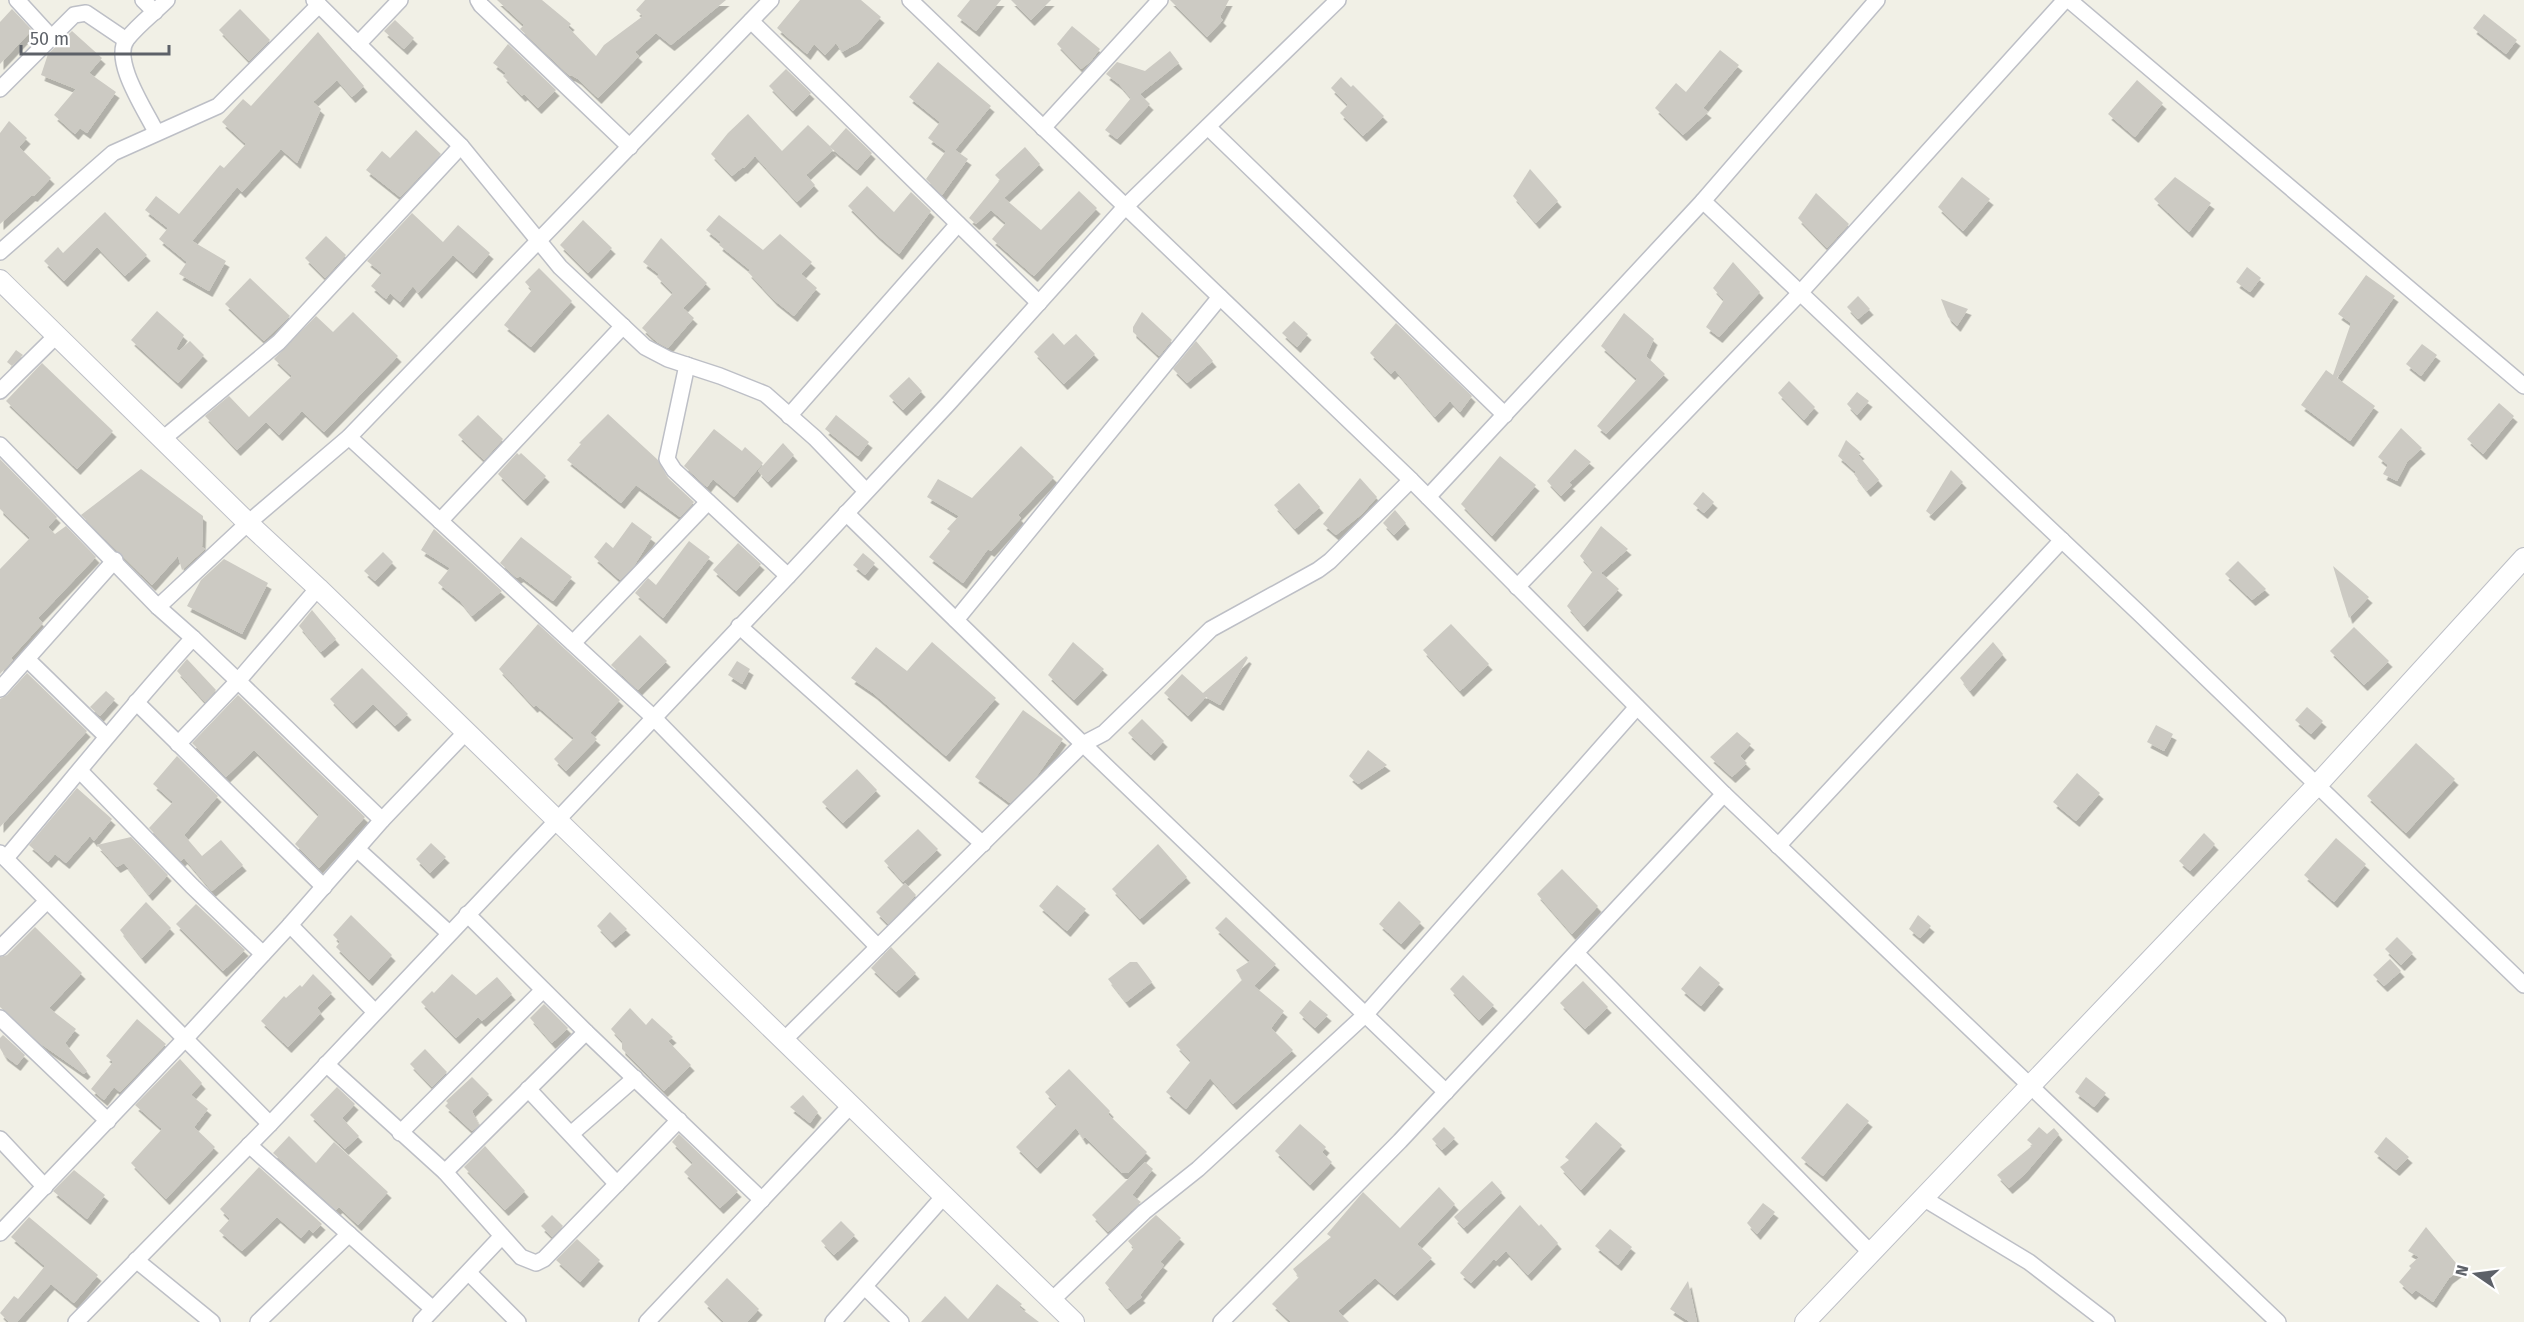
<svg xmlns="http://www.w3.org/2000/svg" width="2524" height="1322" font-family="'Fira Sans',sans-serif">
<defs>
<filter id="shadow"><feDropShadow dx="3.5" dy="6" stdDeviation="0" flood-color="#0004"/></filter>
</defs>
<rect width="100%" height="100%" fill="#f1f0e6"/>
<g fill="#cccac3" filter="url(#shadow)">
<polygon points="497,0 542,0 571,24 568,27 596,56 604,45 643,16 636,10 645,0 726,0 671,45 656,33 635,52 639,56 598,98 578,79 571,75 570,76 520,29 524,25"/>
<polygon points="800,0 861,0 881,17 858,43 842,52 836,43 825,55 814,44 807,54 777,28"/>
<polygon points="970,0 1001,0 976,31 957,16"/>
<polygon points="1011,0 1051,0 1031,20"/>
<polygon points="1170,0 1229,0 1220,17 1223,20 1207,37"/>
<polygon points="12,9 32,30 0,64 0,22"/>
<polygon points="240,9 270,40 249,61 219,30"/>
<polygon points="2484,14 2517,40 2506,54 2473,28"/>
<polygon points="395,20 414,38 404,49 384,31"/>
<polygon points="1072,26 1100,49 1090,62 1081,69 1057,44"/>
<polygon points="72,31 102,58 89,73 116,92 87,133 80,128 75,134 54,115 76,89 41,75 48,54"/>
<polygon points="318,32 364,86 352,97 337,80 313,102 321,109 297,163 281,149 242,192 237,187 192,241 226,261 209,291 179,274 187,262 159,239 168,228 145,210 156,196 179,214 220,165 224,168 246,144 222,122 243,99 251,106"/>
<polygon points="508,44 556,90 538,108 524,94 522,96 503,76 506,73 493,63"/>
<polygon points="1720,50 1739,65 1703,108 1708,112 1683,135 1655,108 1676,83 1686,92"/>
<polygon points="1170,51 1179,63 1140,94 1150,104 1117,139 1105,130 1131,98 1119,84 1106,74 1117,62 1145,71"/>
<polygon points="938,62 991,106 955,150 968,159 942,195 926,179 946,151 928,138 940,122 909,97"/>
<polygon points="786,69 811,93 793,111 769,86"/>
<polygon points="1341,77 1351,87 1353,85 1384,116 1363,136 1340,113 1348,105 1331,88"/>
<polygon points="2137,80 2163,103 2135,137 2108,114"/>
<polygon points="748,114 782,151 808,125 830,146 846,128 872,153 857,170 830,147 833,150 806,175 815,185 797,202 755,156 744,168 743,167 732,176 711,154 728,133"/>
<polygon points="9,121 27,138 19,147 51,178 34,196 32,195 0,224 0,133"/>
<polygon points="416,130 441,154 400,197 366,170 382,151 390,158"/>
<polygon points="1025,147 1040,164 1004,198 1041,230 1079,191 1097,208 1034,276 992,239 1006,223 991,210 976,224 969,218 1000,180 995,175"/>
<polygon points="1530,169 1558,201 1536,223 1513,196"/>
<polygon points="1962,177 1990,199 1963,231 1938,207"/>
<polygon points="2175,177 2211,203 2189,232 2154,199"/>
<polygon points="867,186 894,212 911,192 931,211 899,254 876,234 848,206"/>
<polygon points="1816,193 1849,224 1827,248 1798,218"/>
<polygon points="105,212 147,255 125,276 97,247 64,281 44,261 58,247 63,253"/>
<polygon points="412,213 443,242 458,225 490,253 473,273 453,255 418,293 413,286 400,302 390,293 386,299 371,286 382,273 367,261"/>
<polygon points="719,215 763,250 780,234 812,262 801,274 817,288 794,316 774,300 748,272 750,270 719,245 721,242 706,230"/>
<polygon points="583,220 612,248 588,273 560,245"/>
<polygon points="326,236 346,255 325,278 305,258"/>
<polygon points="661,238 707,283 683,308 694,318 668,348 657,342 642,328 673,293 657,277 659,274 643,262"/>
<polygon points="1733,262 1760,292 1719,337 1706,327 1724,300 1713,288"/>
<polygon points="2247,267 2261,278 2250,292 2236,282"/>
<polygon points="539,268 572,301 531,347 504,325 532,290 525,282"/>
<polygon points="2366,275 2395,296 2337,378 2375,406 2350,441 2301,405 2326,370 2333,375 2351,323 2338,314"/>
<polygon points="250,278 290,316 264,341 225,304"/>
<polygon points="1858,296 1870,309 1858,319 1847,307"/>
<polygon points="1941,299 1968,309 1957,326 1948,317"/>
<polygon points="157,311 184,335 176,349 179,351 190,341 204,355 178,383 131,340"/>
<polygon points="353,312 398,356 324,432 302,411 279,435 266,422 237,450 205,416 229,396 249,417 292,376 274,359 316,316 333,332"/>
<polygon points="1142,312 1172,340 1159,356 1133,332 1133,327"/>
<polygon points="1624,313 1654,339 1646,356 1665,374 1606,434 1597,426 1637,379 1601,346"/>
<polygon points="1294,321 1308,334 1297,347 1282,333"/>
<polygon points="1396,323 1472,396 1460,412 1450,401 1435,417 1395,370 1391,374 1370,353"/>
<polygon points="1053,333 1064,345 1076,334 1095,354 1064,384 1034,352"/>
<polygon points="1196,341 1213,361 1187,383 1173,369"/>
<polygon points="2422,344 2437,355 2421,376 2406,364"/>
<polygon points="16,350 23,355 12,366 7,362"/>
<polygon points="42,363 113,431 77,469 6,401"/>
<polygon points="909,377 922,391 903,410 889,396"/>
<polygon points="1789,381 1815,407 1804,420 1778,393"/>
<polygon points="1857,392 1869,401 1857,415 1847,404"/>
<polygon points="2499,403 2514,416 2483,454 2467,439"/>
<polygon points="608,414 658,460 667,477 694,502 680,517 636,485 621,503 567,460 581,444 579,443"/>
<polygon points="478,415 503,439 484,460 458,435"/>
<polygon points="836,415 869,442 858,456 825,429"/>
<polygon points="2401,428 2422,448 2407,462 2397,481 2383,474 2388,465 2378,457"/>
<polygon points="714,429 742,451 745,447 763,463 734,497 713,479 707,487 684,466"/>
<polygon points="1846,440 1861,453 1858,455 1879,480 1867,491 1854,474 1856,472 1838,456"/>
<polygon points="783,443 794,455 768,482 758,471"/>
<polygon points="1021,446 1054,477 1018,515 1021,518 991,551 988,549 963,583 929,557 950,531 947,529 959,516 927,497 938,479 972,498"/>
<polygon points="1575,449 1591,462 1569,483 1572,485 1561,496 1547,481"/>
<polygon points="517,453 519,455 521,453 546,476 524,500 498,474"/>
<polygon points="1500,456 1536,485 1492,536 1461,504"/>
<polygon points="0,459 57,517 48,527 55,534 66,526 96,557 38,618 43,623 11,658 13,660 0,674 0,569 30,538 0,509"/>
<polygon points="141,469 203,516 202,547 205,549 182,570 178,556 152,585 81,515"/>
<polygon points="1951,470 1963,482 1931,515 1926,511"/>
<polygon points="1360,478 1377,497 1362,514 1336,535 1323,524"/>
<polygon points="1299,483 1320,507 1295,529 1274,505"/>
<polygon points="1703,492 1714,502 1704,513 1693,504"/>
<polygon points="1395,510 1406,523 1394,535 1383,523"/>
<polygon points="632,522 652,537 634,566 620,580 594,557 606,542 613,548"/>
<polygon points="1601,526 1628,549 1601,573 1619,589 1584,626 1567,606 1593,571 1580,556"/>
<polygon points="434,529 502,591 472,616 460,601 438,583 450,568 421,550"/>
<polygon points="521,537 572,577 553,601 520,576 517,578 500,563"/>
<polygon points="689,541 710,557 663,618 635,593 648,578 656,585"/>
<polygon points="738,543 761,564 736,591 713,570"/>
<polygon points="383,552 393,562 375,581 364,571"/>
<polygon points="863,553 875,563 865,575 853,565"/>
<polygon points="224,559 268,583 242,634 187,606 201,580"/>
<polygon points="2238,561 2266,589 2252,600 2225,574"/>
<polygon points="2333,566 2369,597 2349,618 2342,596"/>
<polygon points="312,610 336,639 321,652 299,626"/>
<polygon points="538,624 620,700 590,733 597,739 566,771 554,759 574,738 536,705 534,707 499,669"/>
<polygon points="1451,624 1489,664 1460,691 1423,650"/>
<polygon points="2354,627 2389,661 2364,685 2330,651"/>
<polygon points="640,635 667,661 638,690 611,665"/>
<polygon points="932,642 996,698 946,756 873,693 851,678 876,647 907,671"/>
<polygon points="1073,642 1104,669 1074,700 1048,675"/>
<polygon points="1993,642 2003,654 1970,691 1960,678"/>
<polygon points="1246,656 1248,658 1220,705 1206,697 1188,716 1164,693 1182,674 1203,693"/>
<polygon points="187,659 216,690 205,702 177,671"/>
<polygon points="737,661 750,669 742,684 728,675"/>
<polygon points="362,668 408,714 395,726 373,704 353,723 330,699"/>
<polygon points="27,673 87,731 0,827 0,699 7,695"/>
<polygon points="106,691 115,699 100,716 90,707"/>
<polygon points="238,695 365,817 319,868 295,844 319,815 254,750 226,777 192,743"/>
<polygon points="2307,707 2323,721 2311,734 2295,720"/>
<polygon points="1023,710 1063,739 1036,777 1010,803 975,777"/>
<polygon points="1142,719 1164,741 1151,755 1128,733"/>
<polygon points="2156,725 2173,734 2164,751 2147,742"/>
<polygon points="1737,732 1751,744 1740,756 1747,763 1732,777 1710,757"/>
<polygon points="2416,743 2455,779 2406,833 2367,796"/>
<polygon points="1368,750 1387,765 1358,784 1349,776"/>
<polygon points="177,756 218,796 184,835 202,856 221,840 243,865 212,891 184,858 181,861 149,828 173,802 153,784"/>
<polygon points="857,769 877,790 843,823 822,802"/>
<polygon points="2077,773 2100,793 2076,821 2053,802"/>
<polygon points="77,788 112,819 94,841 90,836 66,863 55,854 48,862 29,845"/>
<polygon points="918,829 938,849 903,882 884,861"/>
<polygon points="2204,833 2215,844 2190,871 2179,861"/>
<polygon points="131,837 168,875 149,895 124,863 117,867 97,845"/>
<polygon points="2336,838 2366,864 2334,902 2304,875"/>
<polygon points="431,843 446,857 430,873 416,859"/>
<polygon points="1158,844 1187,877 1140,919 1112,889"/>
<polygon points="1562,869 1598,906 1572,934 1537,894"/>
<polygon points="905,883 916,895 888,924 876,912"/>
<polygon points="1057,885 1086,909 1067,931 1039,906"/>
<polygon points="1399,901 1421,922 1401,944 1379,924"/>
<polygon points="146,902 171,928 142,958 120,930"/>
<polygon points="196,904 245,950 223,971 176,924"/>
<polygon points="610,912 627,929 612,942 597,926"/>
<polygon points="351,915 392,955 369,980 336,947 340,942 333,935"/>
<polygon points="1918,915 1931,926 1920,938 1909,929"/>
<polygon points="1226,917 1276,964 1254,986 1284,1011 1271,1028 1293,1050 1233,1104 1210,1078 1186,1109 1166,1092 1191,1061 1176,1045 1242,980 1236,970 1250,961 1215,928"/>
<polygon points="35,927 82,973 49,1008 76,1029 65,1043 87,1071 84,1074 41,1044 0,1007 0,957 7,955"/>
<polygon points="2397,937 2413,953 2401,965 2385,949"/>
<polygon points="891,947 916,973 896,992 871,968"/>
<polygon points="2390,959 2401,971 2384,986 2373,975"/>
<polygon points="1130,962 1137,962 1152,982 1126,1002 1108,979"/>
<polygon points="1700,966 1720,983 1701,1006 1681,989"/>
<polygon points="313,974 332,993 317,1008 321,1013 288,1047 261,1021 284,996 286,998 300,985 302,987"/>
<polygon points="452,974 476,995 497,977 512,994 482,1021 478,1017 456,1038 421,1002 432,991 434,993"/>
<polygon points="1463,975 1494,1005 1479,1020 1450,989"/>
<polygon points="1583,981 1608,1007 1585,1029 1560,1003"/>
<polygon points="1310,1000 1328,1015 1315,1028 1299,1013"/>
<polygon points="544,1004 568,1028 552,1043 530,1018"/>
<polygon points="630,1008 646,1025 652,1018 673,1037 668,1041 691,1065 664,1091 622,1049 622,1041 611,1029"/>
<polygon points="137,1019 166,1044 120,1092 114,1087 104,1100 91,1089 113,1062 106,1056"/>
<polygon points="3,1035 25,1055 17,1065 4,1055 0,1048 0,1038"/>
<polygon points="425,1049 447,1072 432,1087 410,1064"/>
<polygon points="180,1059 202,1083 191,1095 208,1109 194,1127 215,1147 166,1199 131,1163 162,1129 135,1105"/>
<polygon points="1069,1069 1110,1111 1108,1114 1147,1152 1128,1173 1122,1173 1085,1137 1083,1139 1076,1128 1037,1168 1016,1147 1057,1105 1045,1092"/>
<polygon points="472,1077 489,1094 472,1111 479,1125 472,1131 445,1106 448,1103 446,1101"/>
<polygon points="2086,1077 2106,1093 2094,1107 2075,1092"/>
<polygon points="337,1087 355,1104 342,1118 359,1136 345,1149 310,1115"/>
<polygon points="803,1095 818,1112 810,1123 790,1107"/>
<polygon points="1847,1103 1869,1121 1823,1176 1801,1158"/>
<polygon points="1596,1122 1622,1145 1581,1190 1560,1167 1569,1160 1565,1157"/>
<polygon points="1300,1124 1326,1147 1322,1152 1332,1162 1310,1185 1275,1151"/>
<polygon points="1444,1127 1455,1138 1442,1150 1432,1139"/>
<polygon points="2039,1127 2047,1134 2054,1128 2059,1134 2025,1174 2009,1188 1997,1175 2033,1145 2027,1140"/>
<polygon points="679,1134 738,1191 720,1208 684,1172 693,1163 672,1142"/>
<polygon points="289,1136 316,1163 334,1142 388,1192 358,1225 339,1207 336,1210 273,1153"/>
<polygon points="2386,1137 2409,1157 2396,1170 2374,1152"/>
<polygon points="485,1146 525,1191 505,1210 464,1167"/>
<polygon points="1145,1162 1153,1169 1132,1195 1141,1202 1108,1232 1092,1215"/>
<polygon points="259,1167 322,1224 313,1233 309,1229 301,1238 277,1217 242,1251 219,1231 230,1219 220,1209"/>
<polygon points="74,1170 105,1195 87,1219 53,1191"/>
<polygon points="1492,1181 1502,1192 1464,1228 1454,1217"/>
<polygon points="1439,1187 1455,1204 1417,1244 1432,1258 1394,1295 1375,1278 1338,1311 1349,1322 1291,1322 1272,1304 1299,1277 1293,1269 1331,1237 1327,1234 1363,1192 1400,1228"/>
<polygon points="1763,1203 1775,1212 1757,1234 1747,1223"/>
<polygon points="1520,1205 1539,1226 1541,1224 1558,1243 1528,1275 1506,1251 1496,1261 1494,1259 1471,1283 1460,1273"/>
<polygon points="552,1215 563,1226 552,1237 541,1226"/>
<polygon points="1156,1215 1181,1238 1160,1262 1164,1265 1140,1295 1142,1297 1127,1309 1105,1283 1134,1248 1128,1241"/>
<polygon points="29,1217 98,1275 74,1303 51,1284 17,1322 9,1322 0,1313 14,1296 18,1299 45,1266 11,1237"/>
<polygon points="841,1221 855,1235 834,1255 821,1241"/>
<polygon points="2426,1227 2461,1269 2449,1278 2433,1302 2416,1290 2412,1294 2399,1282 2411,1268 2409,1266 2419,1257 2408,1251"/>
<polygon points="1610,1229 1632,1247 1618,1265 1595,1246"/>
<polygon points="577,1239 600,1260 580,1282 556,1260"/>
<polygon points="727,1278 759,1309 747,1322 724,1322 704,1302"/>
<polygon points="1688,1281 1697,1322 1690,1322 1670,1309"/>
<polygon points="997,1284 1022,1304 1019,1307 1039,1322 921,1322 945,1296 968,1319"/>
</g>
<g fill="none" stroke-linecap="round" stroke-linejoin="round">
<g stroke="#bdbfc6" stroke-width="18">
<g id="minor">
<polyline points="17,0 52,38"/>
<polyline points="143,0 155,12"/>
<polyline points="314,0 461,146 560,267 645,347 668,359 720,376 765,394 815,438 866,491"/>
<polyline points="478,0 481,5 630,147"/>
<polyline points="910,0 1411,480 1724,794 2278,1322"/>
<polyline points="2069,0 2524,386"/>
<polyline points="751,21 1039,303"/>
<polyline points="358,44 400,0"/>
<polyline points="0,89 74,15 86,13 126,40"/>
<polyline points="1208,127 1505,415"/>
<polyline points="1043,128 1160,0"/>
<path d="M156 132C146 111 111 60 127 39 138 25 154 13 167 0"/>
<polyline points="1703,201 1877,0"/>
<polyline points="0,252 113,153 218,106 319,5"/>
<polyline points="687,365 667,459 674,470 788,576"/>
<polyline points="0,391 57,335"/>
<polyline points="789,416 958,224"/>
<polyline points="349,437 653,717 878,947"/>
<polyline points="164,438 279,342 461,146"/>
<polyline points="0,445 158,607 193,638"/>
<polyline points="1428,497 1703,201 2140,614 2524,985"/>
<polyline points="846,513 1083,744 1104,733 1211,629 1318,570 1330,561 1411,480"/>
<polyline points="440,521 623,326"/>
<polyline points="1517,587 1800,293 2065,0"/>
<polyline points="158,607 248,523 349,437 771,0"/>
<polyline points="956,620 1220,297"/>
<polyline points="739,626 983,844"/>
<polyline points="573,643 708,502"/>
<polyline points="27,659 106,736"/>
<polyline points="0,689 115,560"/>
<polyline points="136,702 324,887"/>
<polyline points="178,744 238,681 382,820"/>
<polyline points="80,771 192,886 263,954"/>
<polyline points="1778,846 2062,540"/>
<polyline points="357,849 449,933"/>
<polyline points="0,853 270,1124"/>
<path d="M6 858C68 785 128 709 193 638L238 681 318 588"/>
<polyline points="467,914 586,1032 762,1200"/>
<polyline points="290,925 375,1012"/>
<polyline points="0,948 47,901"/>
<polyline points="1577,954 1871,1253"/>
<polyline points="0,1018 108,1121"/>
<polyline points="784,1040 1083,744 1446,1092"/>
<polyline points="326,1064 445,1172 521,1257 536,1263 544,1259 679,1120"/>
<polyline points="528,1089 617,1184"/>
<polyline points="400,1133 543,990"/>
<polyline points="571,1134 635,1078"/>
<polyline points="0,1139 45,1187"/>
<polyline points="249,1145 433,1309"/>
<polyline points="445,1172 586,1032"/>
<polyline points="1923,1198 2029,1262 2107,1322"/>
<polyline points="0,1233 184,1040 290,925 382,820 466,732"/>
<polyline points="136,1260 212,1322"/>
<polyline points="469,1273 518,1322"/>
<polyline points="865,1287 901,1322"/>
<polyline points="1052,1300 1144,1212 1198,1169 1366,1014 1637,707"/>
<polyline points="76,1322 270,1124 788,576 949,403 1125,207 1338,0"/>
<polyline points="258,1322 349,1234"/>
<polyline points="421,1322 502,1236"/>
<polyline points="647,1322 851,1105"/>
<polyline points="833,1322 944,1196"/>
<polyline points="1221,1322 1400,1141 1724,794"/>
</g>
</g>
<g stroke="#bdbfc6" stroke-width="22">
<g id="tertiary">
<polyline points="0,280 248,523 318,588 1074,1322"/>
<polyline points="1805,1322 2318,784 2524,558"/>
</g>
</g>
<use href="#minor" stroke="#fff" stroke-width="15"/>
<use href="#tertiary" stroke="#fff" stroke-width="20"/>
</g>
<g transform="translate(2476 1274) rotate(284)" stroke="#ffffff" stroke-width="4.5" paint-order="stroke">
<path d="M0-4.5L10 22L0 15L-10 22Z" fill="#5d6168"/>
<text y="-9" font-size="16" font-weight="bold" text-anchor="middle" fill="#5d6168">N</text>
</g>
<path d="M21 45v9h148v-9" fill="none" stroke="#5d6168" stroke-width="3"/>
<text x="30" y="45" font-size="18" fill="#5d6168" stroke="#ffffff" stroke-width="4.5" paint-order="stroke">50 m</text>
</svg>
